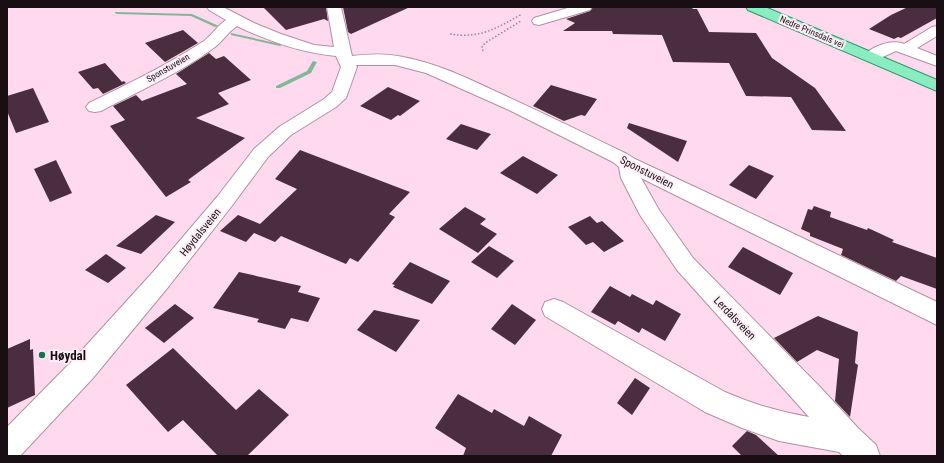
<svg xmlns="http://www.w3.org/2000/svg" width="944" height="463" font-family="'Roboto Condensed',sans-serif">
<rect width="100%" height="100%" fill="#ffdaee"/>
<g fill="none" stroke-linecap="round" stroke-linejoin="round">
<g fill="#82b698" fill-rule="evenodd">
<polygon points="115,12 192,14 219,26 215,27 191,16 117,14 115,13"/>
<polygon points="231,33 280,44 282,45 280,46 231,35"/>
<polygon points="313,61 317,62 311,73 280,88 276,88 276,86 307,71"/>
</g>
</g>
<g fill="#4a2e3f">
<polygon points="263,7 326,7 328,21 324,19 286,30"/>
<polygon points="343,7 410,7 351,34 348,32"/>
<polygon points="593,7 691,7 693,9 697,9 709,32 756,33 772,58 815,88 846,131 812,130 791,97 746,96 729,63 673,62 662,35 613,34 612,31 563,31 575,23 566,19 590,11"/>
<polygon points="908,7 937,7 937,18 901,38 898,37 894,39 869,29 891,15"/>
<polygon points="183,30 198,43 165,62 145,43"/>
<polygon points="209,53 216,59 224,56 251,80 218,93 229,104 196,118 245,138 188,180 191,182 166,197 110,126 125,120 113,106 136,95 142,101 187,84 176,74"/>
<polygon points="105,63 122,82 124,81 126,83 103,94 98,88 93,89 78,72"/>
<polygon points="551,85 597,99 585,116 581,115 564,121 533,106"/>
<polygon points="388,87 395,90 420,101 400,116 398,115 391,120 360,106"/>
<polygon points="33,88 49,122 16,133 7,111 7,96"/>
<polygon points="629,123 687,141 678,162 627,128"/>
<polygon points="461,124 491,134 477,150 446,139"/>
<polygon points="300,150 410,192 389,214 395,217 358,262 350,258 346,264 281,236 275,242 254,233 246,242 220,231 238,215 260,224 297,189 275,179"/>
<polygon points="523,156 558,175 537,194 500,173"/>
<polygon points="56,160 72,193 50,202 34,169"/>
<polygon points="749,165 774,176 756,199 729,185"/>
<polygon points="814,206 831,212 830,217 867,230 868,228 894,240 892,242 937,258 937,289 901,276 896,281 841,255 843,249 810,236 810,233 801,229 808,209 812,210"/>
<polygon points="465,207 486,219 480,224 497,234 478,253 439,229"/>
<polygon points="156,215 175,222 141,254 116,246"/>
<polygon points="590,216 597,223 602,221 624,241 604,252 593,242 586,245 568,227"/>
<polygon points="489,246 514,261 497,278 471,262"/>
<polygon points="743,247 793,273 780,295 728,267"/>
<polygon points="106,254 126,268 108,283 85,270"/>
<polygon points="410,262 450,281 432,304 393,287 395,285 392,284"/>
<polygon points="239,272 301,286 298,292 320,298 308,322 291,318 285,329 257,322 259,319 213,308"/>
<polygon points="610,286 630,297 632,294 653,305 656,300 681,314 665,341 642,328 639,333 618,321 615,325 591,312"/>
<polygon points="175,304 194,318 164,343 145,328"/>
<polygon points="512,304 536,320 515,345 491,329"/>
<polygon points="374,310 420,320 396,352 357,330"/>
<polygon points="818,316 858,332 855,363 858,365 850,417 835,401 839,359 817,350 797,362 774,338"/>
<polygon points="30,339 30,350 33,349 35,395 7,408 7,349"/>
<polygon points="173,348 236,410 259,389 289,415 247,456 218,456 183,420 168,432 126,385"/>
<polygon points="635,378 650,388 632,415 617,403"/>
<polygon points="458,394 492,413 494,409 524,426 529,416 562,435 551,456 463,456 466,448 435,428"/>
<polygon points="747,431 756,435 779,456 742,456 732,446"/>
</g>
<g fill="none" stroke-linecap="round" stroke-linejoin="round">
<g stroke="#b290a4" stroke-width="2">
<g id="minor">
<path d="M207 7H223L254 23 281 34 314 45 334 47 327 7H341L352 56C369 54 386 53 403 57 436 63 467 78 497 92 541 112 584 133 627 154L635 159 727 202 937 302V325L641 178 659 210 693 258 821 388 858 428 876 445 880 456H843L839 452 779 441 742 428 705 412 545 316 542 309 545 302 554 299 563 302 725 392C752 404 780 412 809 417L677 270 640 215 621 178 619 167 613 162 509 110 426 73 395 65H356L357 67 346 98 336 107 291 135 268 157 231 207 169 286 93 378 20 456H7V427L73 360 153 272 217 197 254 149 279 127 324 99 332 92 341 67 336 56C301 53 268 41 237 26 228 32 223 41 215 47 180 73 139 91 101 111L95 112 89 111 86 107 89 103C128 84 167 65 204 41 212 35 217 26 226 20L209 10Z"/>
<polygon points="571,7 592,7 590,10 539,25 534,24 532,21 534,18"/>
<path d="M937 26V36L917 48 937 56V66L896 51 876 60 871 62 866 60 863 57C871 46 892 39 904 44L932 27Z"/>
</g>
</g>
<g stroke="#2f976a" stroke-width="2">
<polygon id="major" points="746,7 765,7 937,80 937,91 748,10"/>
</g>
<g stroke="#9e8493" stroke-width="1.5" stroke-dasharray="1.5 2" stroke-linecap="butt">
<path d="M450 34C480 39 497 28 522 14"/>
<polyline points="483,51 482,47 485,43 521,21"/>
</g>
<use href="#minor" fill="#fff" fill-rule="evenodd"/>
<use href="#major" fill="#89edc1" fill-rule="evenodd"/>
</g>
<circle fill="#12744a" stroke="#feeef7" stroke-width="1.5" cx="42" cy="355" r="4"/>
<g text-anchor="middle" stroke-width="4" stroke-linejoin="round" paint-order="stroke">
<g font-size="9" fill="#1a0e15" stroke="#feeef7">
<text transform="translate(812 32) rotate(23)" y="3">Nedre Prinsdals vei</text>
<text transform="translate(168 68) rotate(-30)" y="3">Sponstuveien</text>
</g>
<g font-size="11" fill="#1a0e15" stroke="#feeef7">
<text transform="translate(647 172) rotate(27)" y="4">Sponstuveien</text>
<text transform="translate(200 232) rotate(-51)" y="4">Høydalsveien</text>
<text transform="translate(735 318) rotate(46)" y="4">Lerdalsveien</text>
</g>
<g font-size="13" font-weight="bold" fill="#1a0e15" stroke="#feeef7" text-anchor="start">
<text x="50" y="360">Høydal</text>
</g>
</g>
<rect width="944" height="463" fill="none" stroke="#1a0e15" stroke-width="16"/>
</svg>
